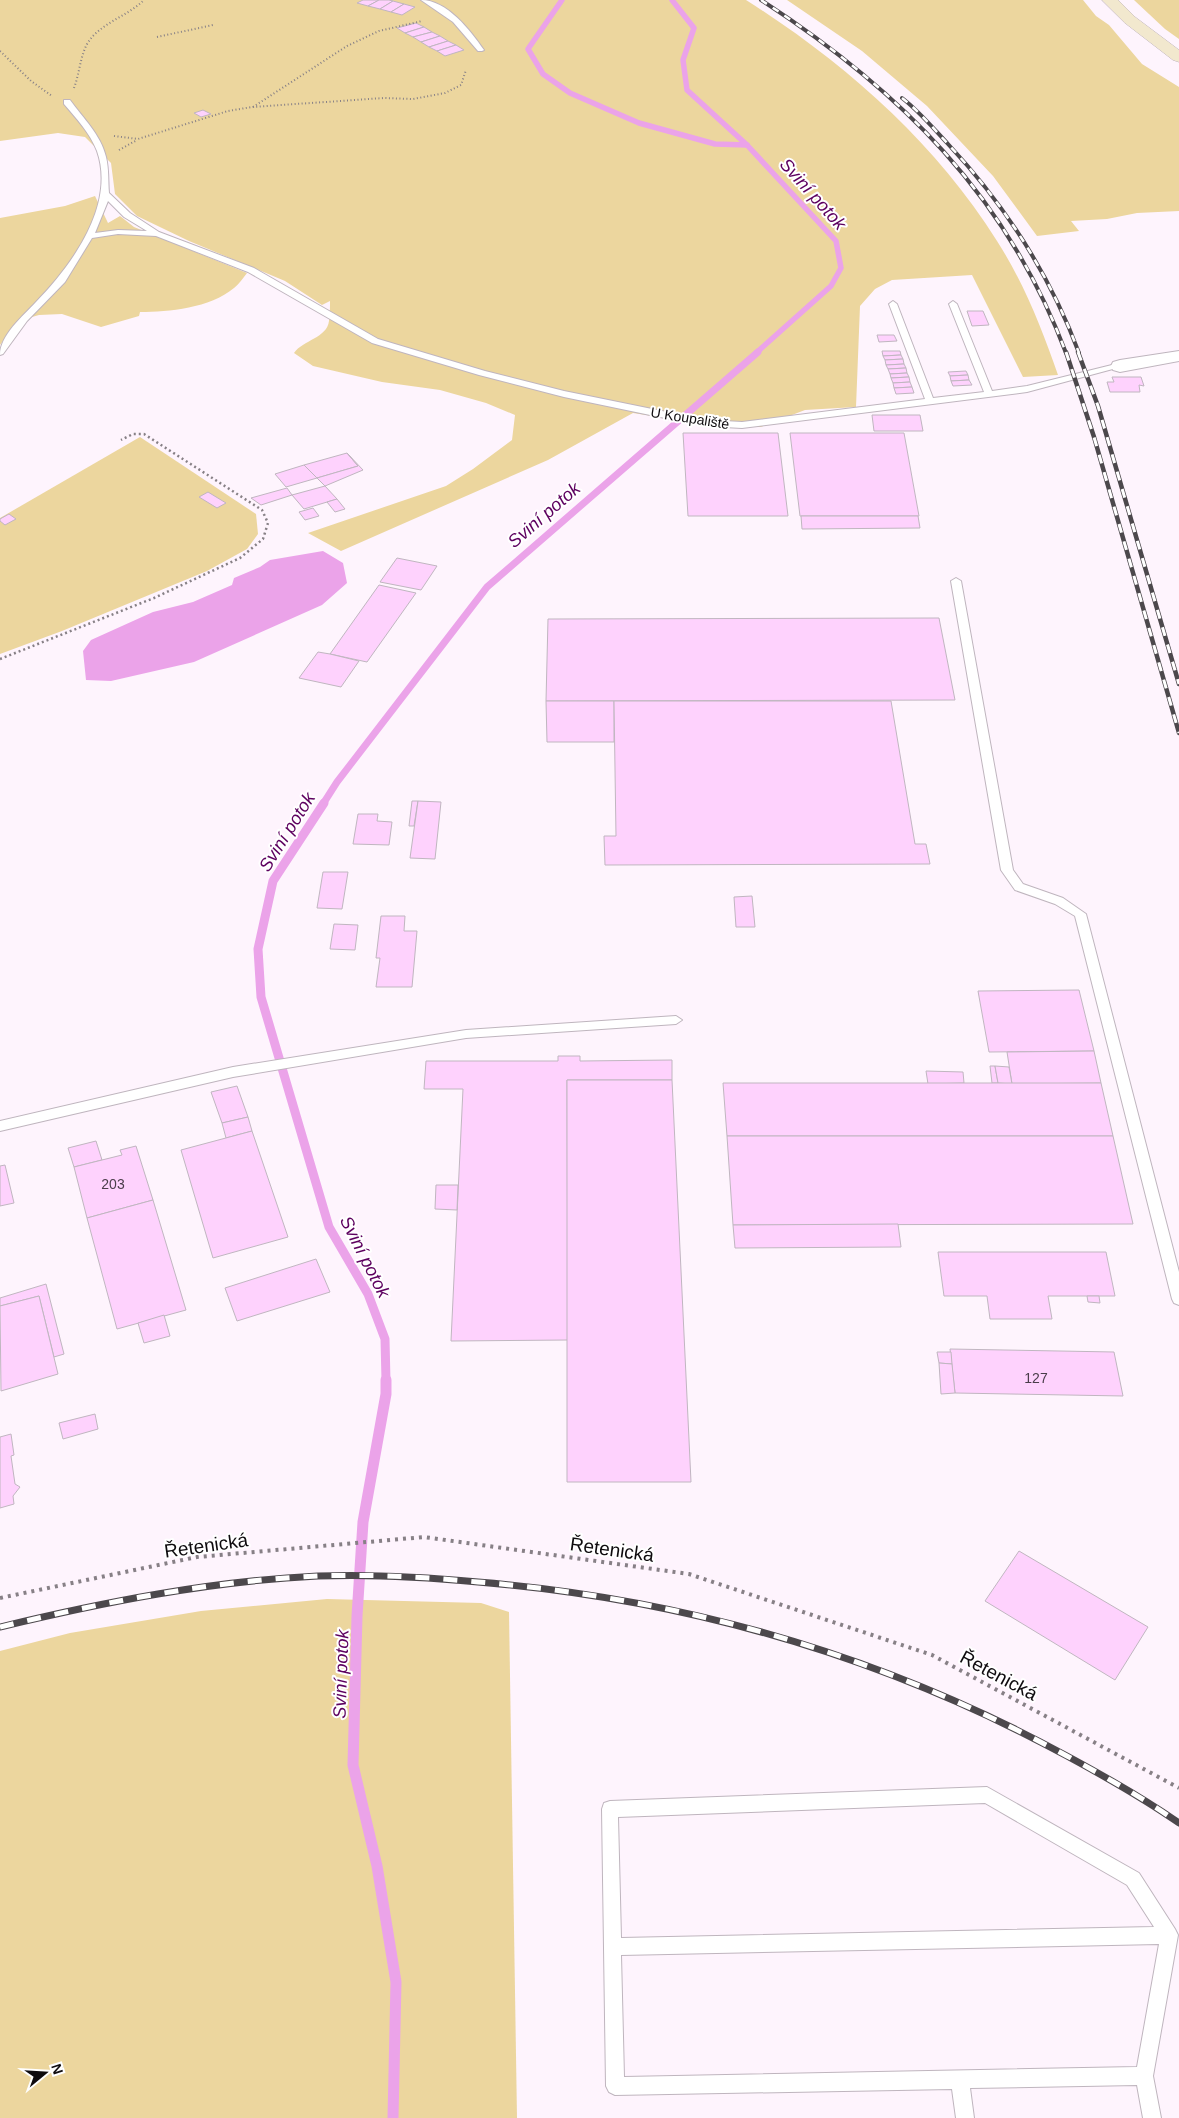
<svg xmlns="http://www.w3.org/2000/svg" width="1179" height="2118" font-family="Arial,sans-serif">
<rect width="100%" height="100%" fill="#fef4fd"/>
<g fill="#ecd69e">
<path d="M0 0H746C845 63 934 141 997 241 1024 283 1042 329 1058 375L1023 377 972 275 892 280 875 289 860 306 856 407 805 410 761 427H724L633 413 548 460 341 551 308 533 446 486 473 469 512 440 515 415 486 403 440 390 382 382 313 366 294 353C303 340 327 338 329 321 330 315 330 307 330 301L322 305 285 281 189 241 137 216 115 194 111 163 85 137 58 133 0 141Z"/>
<polygon points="787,0 1083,0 1096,16 1109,25 1142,64 1179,87 1179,211 1137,213 1107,219 1071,221 1079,231 1037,236 993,176 927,106 862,51"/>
<polygon points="1134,0 1179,0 1179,39 1165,29"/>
<path d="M95 196 108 223 120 216 134 227 247 273C243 278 239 284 234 288 210 308 169 312 140 312L139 316 101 327 62 314 39 315 18 321 0 345V218L65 206Z"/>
<polygon points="140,437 256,514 258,534 247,549 207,571 62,631 0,654 0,518"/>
<polygon points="327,1599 481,1603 509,1612 517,2118 0,2118 0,1651 70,1633 201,1611"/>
</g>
<polygon fill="#eba3e9" points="323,551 343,563 347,583 322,605 194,662 111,681 86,680 83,651 91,640 153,612 193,602 232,585 234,578 260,567 270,560"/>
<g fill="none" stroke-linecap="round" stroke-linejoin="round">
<g stroke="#eba3e9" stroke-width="5.5">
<polyline points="562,0 528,49 543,74 570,93 639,123 715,144 747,145"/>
<polyline points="672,0 694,28 683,60 687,90 747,145 836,241 841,268 831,286 756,353"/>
</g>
<polyline stroke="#eba3e9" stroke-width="7" points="323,804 337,782 487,587 758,352"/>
<polyline stroke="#eba3e9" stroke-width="9" points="324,803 273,881 258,949 261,997 329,1227 368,1294 385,1339 386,1381"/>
<polyline stroke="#eba3e9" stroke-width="11" points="386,1380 386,1394 363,1522 357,1616 353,1765 377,1866 396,1982 393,2118"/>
</g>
<g fill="#fed2fd" stroke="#c0b6c0">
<polygon points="363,0 379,0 368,6 357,3"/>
<polygon points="379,0 389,0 393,1 380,9 368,6"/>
<polygon points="393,1 404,4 391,12 380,9"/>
<polygon points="404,4 415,7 402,15 391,12"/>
<polygon points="416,23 424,27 405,33 397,28"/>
<polygon points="424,27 432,32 413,37 405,33"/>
<polygon points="432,32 440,36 421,42 413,37"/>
<polygon points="440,36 448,41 429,47 421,42"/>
<polygon points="448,41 456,45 437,51 429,47"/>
<polygon points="456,45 464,50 445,56 437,51"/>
<polygon points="203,110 211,114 201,117 194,113"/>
<polygon points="967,311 983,311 989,325 972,326"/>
<polygon points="877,335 894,335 897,341 879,342"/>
<polygon points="882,351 900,351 901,355 883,356"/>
<polygon points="901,355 903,359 885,360 883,356"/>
<polygon points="903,359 904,364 886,365 885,360"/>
<polygon points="904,364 906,368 888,369 886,365"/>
<polygon points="906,368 907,373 890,374 888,369"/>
<polygon points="966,371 968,375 950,376 948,372"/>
<polygon points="907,373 909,377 891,378 890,374"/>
<polygon points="968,375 969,380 951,381 950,376"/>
<polygon points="909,377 910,382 893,383 891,378"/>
<polygon points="1112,377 1141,377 1144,386 1139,385 1140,392 1110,392 1107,382 1114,382"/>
<polygon points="969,380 972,385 953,386 951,381"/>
<polygon points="910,382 912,387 894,388 893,383"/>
<polygon points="912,387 914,393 896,394 894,388"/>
<polygon points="872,415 920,415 923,431 874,431"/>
<polygon points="683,433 778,433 788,516 688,516"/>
<polygon points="790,433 904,433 919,516 800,516"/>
<polygon points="347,453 358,466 317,478 304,465"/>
<polygon points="347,453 363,470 325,486 317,478 358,466"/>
<polygon points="304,465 317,478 286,487 275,474"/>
<polygon points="325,486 337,499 304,509 292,495"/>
<polygon points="287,488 292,495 261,505 251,498"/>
<polygon points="208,492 226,503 217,508 199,497"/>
<polygon points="337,499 345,509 335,512 327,502"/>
<polygon points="313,508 319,516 305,520 299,512"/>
<polygon points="9,514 16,519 5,525 0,521 0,519"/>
<polygon points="801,516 918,516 920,528 802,529"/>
<polygon points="397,558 437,566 421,590 380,582"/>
<polygon points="379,585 416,593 367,662 330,654"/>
<polygon points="939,618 955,700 546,701 548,619"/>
<polygon points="318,652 330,654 359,661 341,687 299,678"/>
<polygon points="546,701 614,701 614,742 547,742"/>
<polygon points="614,701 891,701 915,844 926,844 930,864 605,865 604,836 616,836"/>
<polygon points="412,801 418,801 414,826 409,826"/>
<polygon points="418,801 441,802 435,859 410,858"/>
<polygon points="358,814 378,814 377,821 392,822 389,845 353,844"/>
<polygon points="323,872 348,872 342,909 317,908"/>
<polygon points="752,896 755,927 736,927 734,897"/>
<polygon points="381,916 405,916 404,931 417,931 412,987 376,987 380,958 376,958"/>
<polygon points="334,924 358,925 355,950 330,949"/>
<polygon points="1079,990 1094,1051 989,1052 978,991"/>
<polygon points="1094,1051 1101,1083 1012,1084 1007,1052"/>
<polygon points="558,1056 580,1056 580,1061 672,1060 672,1080 567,1080 568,1340 451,1341 463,1089 424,1089 426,1061 558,1061"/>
<polygon points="990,1066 995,1066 998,1083 992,1083"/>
<polygon points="995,1066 1009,1067 1012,1084 998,1083"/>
<polygon points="926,1071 963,1072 964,1083 928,1084"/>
<polygon points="567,1080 672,1080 691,1482 567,1482"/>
<polygon points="723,1083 1101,1083 1113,1136 727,1136"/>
<polygon points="237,1086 248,1117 222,1123 211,1092"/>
<polygon points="248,1117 252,1131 226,1138 222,1123"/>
<polygon points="252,1131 288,1237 213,1258 181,1150"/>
<polygon points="727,1136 1113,1136 1133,1224 733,1225"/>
<polygon points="96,1141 102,1160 74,1167 68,1148"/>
<polygon points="136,1146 153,1200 87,1218 74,1167 122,1155 120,1150"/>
<polygon points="5,1165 14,1203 0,1206 0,1166"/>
<polygon points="436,1185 458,1185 457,1210 435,1209"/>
<polygon points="153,1200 186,1310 117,1329 87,1218"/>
<polygon points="898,1224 901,1247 735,1248 733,1225"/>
<polygon points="938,1252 1106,1252 1115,1296 1048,1296 1052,1319 990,1319 987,1296 944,1296"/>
<polygon points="316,1259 330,1292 237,1321 225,1288"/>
<polygon points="46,1284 64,1354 54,1357 39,1296 0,1306 0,1298"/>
<polygon points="39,1296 58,1374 1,1391 0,1306"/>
<polygon points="1087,1296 1099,1296 1100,1303 1088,1302"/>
<polygon points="164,1315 170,1336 144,1343 138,1323"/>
<polygon points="950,1349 1114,1352 1123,1396 955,1393"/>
<polygon points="937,1352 951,1352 952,1364 939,1363"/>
<polygon points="939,1363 952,1364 955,1393 941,1394"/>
<polygon points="95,1414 98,1429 63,1439 59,1423"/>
<polygon points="11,1434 14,1455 11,1456 15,1484 20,1487 13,1496 14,1504 0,1508 0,1437"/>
<polygon points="1019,1551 1148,1627 1115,1680 985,1601"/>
</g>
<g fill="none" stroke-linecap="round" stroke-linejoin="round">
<g stroke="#bfb5be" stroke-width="2">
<g id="lane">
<path d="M421 0C447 0 470 30 484 50L482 51H478L453 22Z"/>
<path d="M64 100H70C83 118 101 135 106 157 109 169 108 182 109 193L130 213 159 232 254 268 378 339 485 371 564 391 706 420 742 422 925 399 889 304 893 301 897 304 933 398 984 392 949 304 953 301 957 304 992 391 1027 386 1120 363 1124 366 1027 392 742 428 706 426 655 416 564 397 479 375 372 343 248 272 156 236 118 234 92 238 65 282 27 321 3 354 0 355C0 335 23 316 36 302 72 265 116 205 97 151 90 133 76 118 64 104ZM108 201 124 217 147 231 118 230 95 233Z"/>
<polygon points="956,578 961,581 1013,870 1023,884 1063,898 1086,914 1179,1272 1179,1305 1174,1303 1172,1299 1075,916 1055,904 1015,890 1001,870 951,581"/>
<polygon points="676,1016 682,1020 676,1024 466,1038 233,1077 0,1131 0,1121 233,1067 466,1030"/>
<path d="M987 1787 1139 1873 1175 1929 1178 1935 1153 2076 1161 2118H1143L1137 2085 970 2088 974 2118H956L952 2089 615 2095 609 2092 606 2086 602 1809 604 1803 610 1801ZM985 1803 1127 1885 1154 1927 621 1938 618 1817ZM1159 1944 1137 2067 624 2077 621 1955Z"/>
</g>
</g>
<g stroke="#bfb5be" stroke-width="2">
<polygon id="street" points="1179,351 1179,361 1120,372 1113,370 1111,366 1113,362 1120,360"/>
</g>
<g stroke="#bfb5be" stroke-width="1">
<polygon id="secondary" points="1102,0 1118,0 1135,17 1179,50 1179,62 1173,60 1125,23"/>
</g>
<g stroke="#878086" stroke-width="2" stroke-dasharray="1 2.5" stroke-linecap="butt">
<polyline points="157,37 213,25"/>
<polyline points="0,51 31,81 52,96"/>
<path d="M74 88C79 75 80 59 86 46 97 24 127 17 144 0"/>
<polyline points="253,107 347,46 379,31 422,21"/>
<polyline points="114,136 138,139 228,111 252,107 384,98 413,99 445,93 461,85 466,70"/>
<polyline points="119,150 137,140"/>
</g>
<polyline stroke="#878086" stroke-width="2.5" stroke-dasharray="2 3" stroke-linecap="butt" points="0,659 154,598 240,558 263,539 268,523 262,510 144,434 133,434 121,440"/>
<polyline stroke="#878086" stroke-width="4" stroke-dasharray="3 5" stroke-linecap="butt" points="0,1598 197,1557 424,1537 689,1574 932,1655 1179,1788"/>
<use href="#lane" fill="#fff" fill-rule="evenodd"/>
<use href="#street" fill="#fff" fill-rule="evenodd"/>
<use href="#secondary" fill="#f2e8ce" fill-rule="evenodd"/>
<g stroke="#4c484c" stroke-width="4">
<g id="rail-far2">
<path d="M761 0C900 90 1007 196 1066 353"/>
<path d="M902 98C919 111 933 128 948 144 1005 205 1050 275 1079 353"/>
</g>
</g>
<g stroke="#4c484c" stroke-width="4.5">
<g id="rail-far1">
<polyline points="1066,352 1094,437 1179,733"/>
<polyline points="1078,352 1098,406 1179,684"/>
</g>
</g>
<g stroke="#4c484c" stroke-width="7">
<path id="rail" d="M0 1627C104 1602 211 1581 318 1576 371 1574 425 1577 478 1582 688 1599 883 1656 1067 1756 1106 1777 1143 1798 1179 1823"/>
</g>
<use href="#rail-far2" stroke="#fff" stroke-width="2.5" stroke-dasharray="7" stroke-linecap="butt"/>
<use href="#rail-far1" stroke="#fff" stroke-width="3" stroke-dasharray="9" stroke-linecap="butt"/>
<use href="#rail" stroke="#fff" stroke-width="5" stroke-dasharray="14" stroke-linecap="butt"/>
</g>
<g text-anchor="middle" stroke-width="4" stroke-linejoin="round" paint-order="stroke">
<g font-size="14" fill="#0e0b0e" stroke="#fff">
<text transform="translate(690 418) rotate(9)" y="5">U Koupaliště</text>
</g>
<g font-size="14" fill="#4a3d4a">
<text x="113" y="1189">203</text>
<text x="1036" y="1383">127</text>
</g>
<g font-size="18" font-style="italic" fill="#5d015f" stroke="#fff">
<text transform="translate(813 194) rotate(48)" y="6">Sviní potok</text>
<text transform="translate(544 515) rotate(-41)" y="6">Sviní potok</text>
<text transform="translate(287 832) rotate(-58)" y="6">Sviní potok</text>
<text transform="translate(365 1257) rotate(63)" y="6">Sviní potok</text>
<text transform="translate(341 1674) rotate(-88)" y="6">Sviní potok</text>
</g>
<g font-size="19" fill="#0e0b0e" stroke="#fff">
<text transform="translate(206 1545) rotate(-8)" y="7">Řetenická</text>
<text transform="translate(612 1549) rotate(8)" y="7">Řetenická</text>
<text transform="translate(999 1675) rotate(28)" y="7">Řetenická</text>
</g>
</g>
<g transform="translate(45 2073) rotate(72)" stroke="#ffffff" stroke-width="4" paint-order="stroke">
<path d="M0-4L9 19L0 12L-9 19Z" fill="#0e0b0e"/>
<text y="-8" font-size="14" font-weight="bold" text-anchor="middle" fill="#0e0b0e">N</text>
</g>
</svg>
